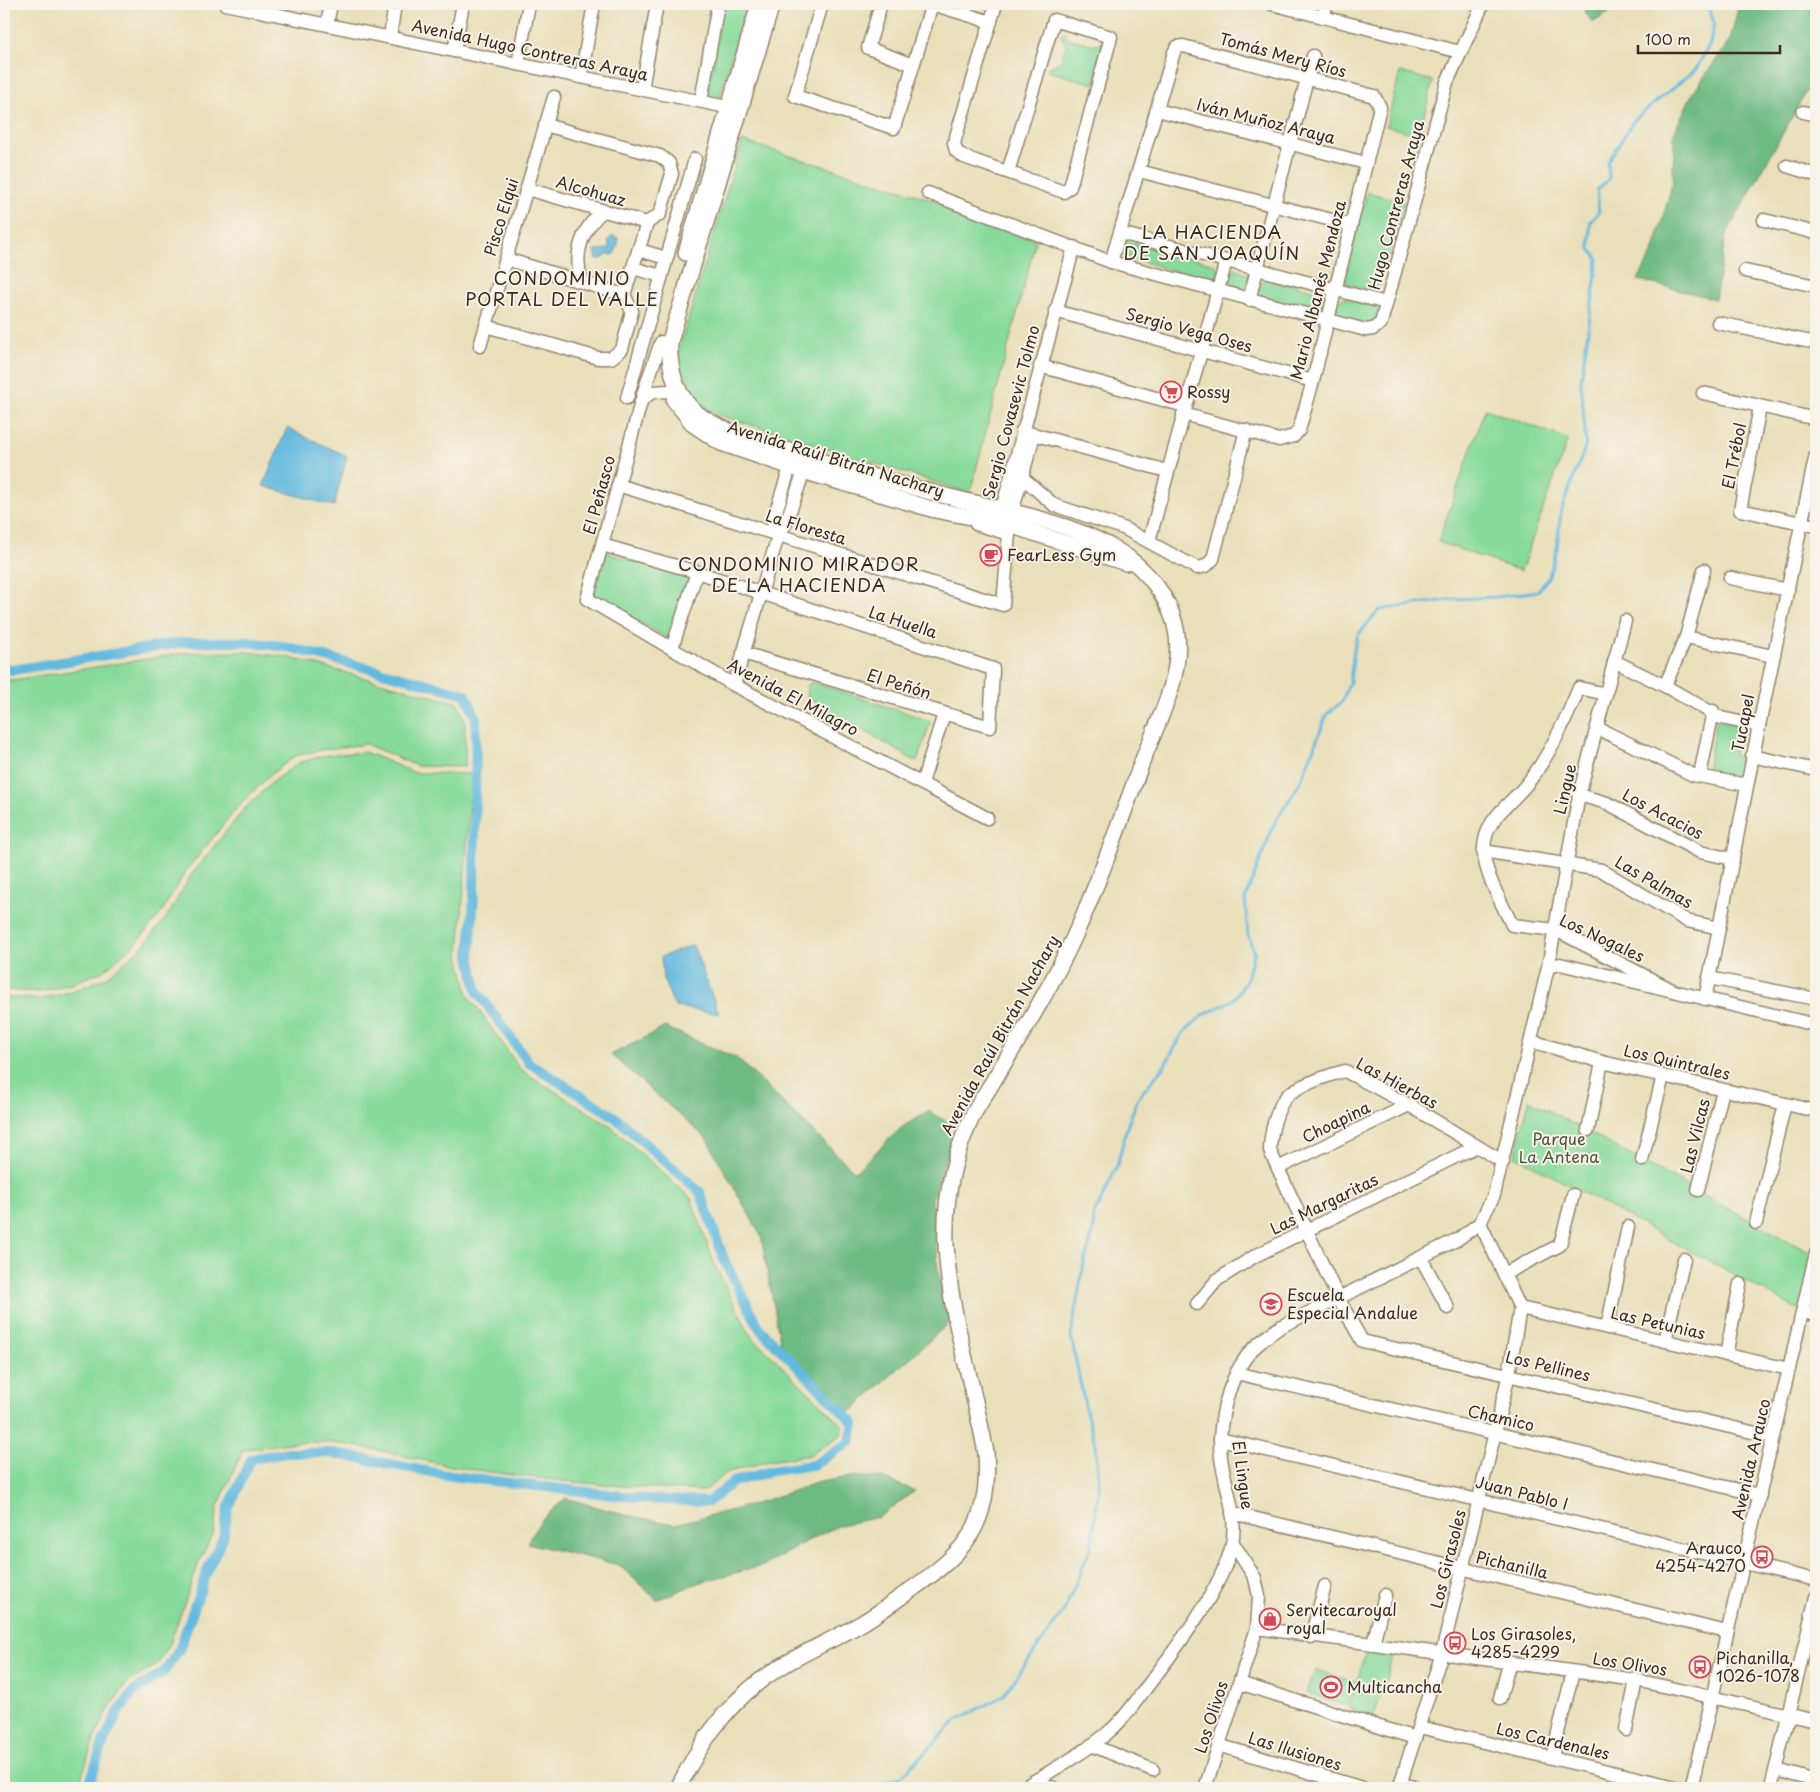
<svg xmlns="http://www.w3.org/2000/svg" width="1820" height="1792" font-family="'Playpen Sans',sans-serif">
<rect width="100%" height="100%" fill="#f7f3e8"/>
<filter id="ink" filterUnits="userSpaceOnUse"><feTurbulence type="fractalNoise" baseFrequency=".02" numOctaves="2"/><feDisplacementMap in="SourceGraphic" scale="10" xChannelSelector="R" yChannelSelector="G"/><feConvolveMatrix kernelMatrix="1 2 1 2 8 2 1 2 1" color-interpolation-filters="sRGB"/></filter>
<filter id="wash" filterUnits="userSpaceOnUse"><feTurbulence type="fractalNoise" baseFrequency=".0096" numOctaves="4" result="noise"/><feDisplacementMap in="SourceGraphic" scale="20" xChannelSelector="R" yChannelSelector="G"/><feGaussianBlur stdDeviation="1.12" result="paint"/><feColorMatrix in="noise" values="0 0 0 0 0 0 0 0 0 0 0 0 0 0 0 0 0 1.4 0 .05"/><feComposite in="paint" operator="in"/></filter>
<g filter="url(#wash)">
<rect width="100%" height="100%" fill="#e9dfba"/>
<g fill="#87da9b" stroke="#61825c">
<polygon points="723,4 746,4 719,100 707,98"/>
<polygon points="1066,33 1068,38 1094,45 1102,42 1104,47 1094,84 1047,71 1048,68 1061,61 1066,45 1061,35"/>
<polygon points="1400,72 1433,81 1419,135 1386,126"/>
<path d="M742 141 927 198 1036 240 970 493 710 412C686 398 674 374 680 346Z"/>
<polygon points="1367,192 1404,202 1380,283 1378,287 1368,290 1347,284 1345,280"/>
<polygon points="1127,241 1215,264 1219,270 1216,278 1210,281 1204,280 1124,256 1120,250"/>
<polygon points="1235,269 1249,275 1247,288 1244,291 1231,288 1227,284 1229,274"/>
<polygon points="1269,278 1326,294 1328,296 1326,310 1322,312 1262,297 1258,289 1260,283"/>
<path d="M1343 298 1376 306C1382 312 1377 321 1371 325L1340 318 1336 311 1339 301Z"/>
<polygon points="1485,409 1568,439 1521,571 1438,542"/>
<polygon points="606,553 690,576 672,634 667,638 593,595 603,556"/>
<polygon points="246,652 287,657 458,703 465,720 465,767 417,766 366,744 326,749 295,756 270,775 240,804 186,871 161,913 137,942 103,971 71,984 40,992 4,990 4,679 13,680 185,653"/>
<polygon points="812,682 931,721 917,762 808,698 806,686"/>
<polygon points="1716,720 1739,725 1734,756 1746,759 1743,777 1707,770"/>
<path d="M365 752 415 773 472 774 459 955 468 995 521 1070 609 1125 691 1198 715 1266 751 1336 843 1426 841 1435 810 1455 769 1461 728 1472 704 1491C620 1487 535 1480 452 1466 413 1459 373 1447 333 1443 303 1439 273 1445 243 1450L218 1506 213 1534 199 1562 169 1646 157 1665 127 1683 110 1707 94 1739 78 1788H4V997L41 999 74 991 107 977 142 947 167 917 191 875 245 808 275 780 298 763 327 755Z"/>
<polygon points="1529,1100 1816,1256 1816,1311 1795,1308 1515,1156"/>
<polygon points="1368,1647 1395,1651 1374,1716 1348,1708"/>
<polygon points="1315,1670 1355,1682 1346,1706 1307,1693"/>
</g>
<g fill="#6dba83" stroke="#547250">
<polygon points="1581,4 1623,4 1592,23"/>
<polygon points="1739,4 1816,4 1816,74 1726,235 1715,299 1638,280 1654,250 1673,181 1674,133 1692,94 1730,40"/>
<polygon points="665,1027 738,1059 855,1172 902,1127 929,1111 949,1123 950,1146 932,1199 938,1269 950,1322 849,1413 781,1346 761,1236 706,1138 611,1055"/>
<polygon points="857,1476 883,1478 915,1491 879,1517 840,1525 805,1542 766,1565 700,1582 657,1600 619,1565 527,1543 542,1519 566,1498 625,1515 675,1524 752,1505 819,1482"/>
</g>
<g fill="#62b9df" stroke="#4e727e">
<polygon points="612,236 618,238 618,245 614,255 607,254 604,258 597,260 595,250 610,249 608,240"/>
<polygon points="287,428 347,456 334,506 263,486"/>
<polygon points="693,945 719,1014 675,1007 663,979 661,957"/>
</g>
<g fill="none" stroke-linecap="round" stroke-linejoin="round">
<polyline stroke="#62b9df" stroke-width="3" points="872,1788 903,1775 957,1720 1003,1696 1065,1609 1091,1547 1099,1486 1096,1446 1086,1411 1071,1336 1083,1267 1094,1229 1093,1217 1117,1166 1127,1127 1138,1098 1165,1065 1183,1033 1203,1015 1233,1000 1246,982 1254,953 1248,935 1245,899 1275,822 1300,783 1327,714 1342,702 1350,681 1354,649 1358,635 1379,610 1453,599 1496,597 1538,591 1549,576 1557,548 1561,511 1586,445 1581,381 1598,259 1590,249 1590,222 1599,212 1597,190 1609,179 1608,162 1634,120 1696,69 1710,44 1714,23 1708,4"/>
<polyline stroke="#62b9df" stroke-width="10" points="4,668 13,670 185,642 246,642 288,647 465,694 476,717 474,894 470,955 477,991 529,1063 615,1117 700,1192 725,1262 760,1329 854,1423 850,1442 813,1465 771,1471 733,1482 708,1502 648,1499 451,1476 332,1453 285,1453 251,1459 228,1509 223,1538 209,1566 179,1650 164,1672 134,1691 118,1713 103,1743 88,1788"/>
</g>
</g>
<g filter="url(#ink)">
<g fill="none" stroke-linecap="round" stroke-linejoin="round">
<g stroke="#92846c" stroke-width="15">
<g id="minor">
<polyline points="225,4 737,109"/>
<polyline points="822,4 795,96 894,128 932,4"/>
<polyline points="881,4 868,48 913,65"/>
<polyline points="932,4 991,22"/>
<polyline points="996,4 954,143 956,151 964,157 1064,192 1070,187 1111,37 1054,20 1008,172"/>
<polyline points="1272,4 1460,52"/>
<polyline points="1323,17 1327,4"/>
<polyline points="327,24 331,4"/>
<polyline points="390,37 395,4"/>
<polyline points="454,51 463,4"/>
<polyline points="518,64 529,4"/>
<polyline points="581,77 594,4"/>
<polyline points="642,89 657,4"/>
<polyline points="701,101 718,4"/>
<polyline points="1157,110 1366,163"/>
<polyline points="1803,112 1816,115"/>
<polyline points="545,125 660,156 669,163 672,174 660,214 647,223 624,295"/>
<polyline points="1787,166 1816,175"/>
<polyline points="1139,171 1351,225"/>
<polyline points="527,189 647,223"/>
<polyline points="928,193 1111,262 1366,330 1373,329 1381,323 1447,82 1483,4"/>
<polyline points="1764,220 1816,233"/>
<polyline points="1120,233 1386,303"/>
<polyline points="639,250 666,258"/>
<polyline points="506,259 624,295"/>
<polyline points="1111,262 1174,52 1177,47 1183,46 1374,96 1380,107 1313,381 1299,430 1294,436 1279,440 1183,414"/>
<polyline points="633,268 661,276"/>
<polyline points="1745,271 1816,286"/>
<path d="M582 282C573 255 581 229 603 211"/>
<polyline points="1249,300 1313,56"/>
<polyline points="1055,311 1313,381"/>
<polyline points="1718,323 1816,343"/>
<polyline points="486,326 598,358 611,358 622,349 632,311 624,295"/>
<polyline points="661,342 644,391 587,599 734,685 987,818"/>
<polyline points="480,346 554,97"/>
<polyline points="1040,366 1185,406"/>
<polyline points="1703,393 1816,419"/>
<polyline points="627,398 695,159"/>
<polyline points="643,399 652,392 669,391"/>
<polyline points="1760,407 1740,510 1816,526"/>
<polyline points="1022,431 1167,471"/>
<polyline points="1023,478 1054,505 1123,528 1197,568 1206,566 1213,559 1246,430"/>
<polyline points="618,485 1003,605 1009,534 976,524"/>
<polyline points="1005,517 1002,509 1074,247"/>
<polyline points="1010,519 1034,435"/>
<polyline points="778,536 773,521 793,458"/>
<polyline points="1149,541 1226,261"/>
<polyline points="602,545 697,572 993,669 990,727 743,653"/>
<polyline points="1730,578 1788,590"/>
<polyline points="1686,637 1773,656"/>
<polyline points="672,648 697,572"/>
<polyline points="1614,661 1665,686 1721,718 1759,726"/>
<polyline points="734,685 778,536 786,523 807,462"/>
<polyline points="1665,686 1686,637 1704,570"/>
<path d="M1606 694 1579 688C1567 718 1547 760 1526 785 1509 806 1484 819 1484 850 1483 872 1503 905 1512 925L1556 930 1674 991"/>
<polyline points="1597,728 1693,775 1747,785"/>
<polyline points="1752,756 1816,770"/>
<polyline points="1700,775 1713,711"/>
<polyline points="922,783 944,714"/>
<polyline points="1579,795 1607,803 1700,852 1733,859"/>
<polyline points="1483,851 1601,870 1687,921 1719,928"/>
<polyline points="1548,967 1560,964 1816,1025"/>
<polyline points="1709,978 1816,999"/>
<polyline points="1705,999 1759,726 1816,454"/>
<polyline points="1531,1041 1602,1062 1816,1111"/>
<polyline points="1588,1130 1602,1062"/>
<polyline points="1642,1160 1663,1076"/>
<path d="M1503 1162 1409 1105 1345 1071C1332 1074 1297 1086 1288 1095 1276 1107 1270 1135 1270 1151L1338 1298 1362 1341 1773 1437"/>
<polyline points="1278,1168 1409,1105"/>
<polyline points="1698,1190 1723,1090"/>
<polyline points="1756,1223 1785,1104"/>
<polyline points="1421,1258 1448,1308"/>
<polyline points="1504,1274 1560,1245 1573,1195"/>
<polyline points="1197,1304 1217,1280 1255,1256 1475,1147"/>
<polyline points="1520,1308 1789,1369"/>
<polyline points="1803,1312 1816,1315"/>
<polyline points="1607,1328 1628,1227"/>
<polyline points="1665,1341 1684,1259"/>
<polyline points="1726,1355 1740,1284"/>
<polyline points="1236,1373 1760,1495"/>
<polyline points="1220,1439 1816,1580"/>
<polyline points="1232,1513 1727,1632"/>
<polyline points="1257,1628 1636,1680 1816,1721"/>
<polyline points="1311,1637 1325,1586"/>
<polyline points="1373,1644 1385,1595"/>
<polyline points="1239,1683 1415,1738"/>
<polyline points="1500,1698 1509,1664"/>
<polyline points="1419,1727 1680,1788"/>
<polyline points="1626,1730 1636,1680"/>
<polyline points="1091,1745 1153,1770"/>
<polyline points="1218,1745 1362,1788"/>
<polyline points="1552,1757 1573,1672"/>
<polyline points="1776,1770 1816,1781"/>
<polyline points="1034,1781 1054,1788"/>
<polyline points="1401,1784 1419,1788"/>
<path d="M1023 1788C1052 1770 1085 1753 1111 1730 1123 1720 1133 1705 1143 1692 1171 1655 1223 1589 1232 1544 1238 1516 1225 1486 1221 1458 1217 1427 1227 1383 1246 1357 1255 1345 1267 1336 1280 1327L1458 1239 1480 1223 1494 1195 1548 967 1579 795 1625 621"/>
<polyline points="1205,1788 1257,1628 1259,1596 1255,1578 1233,1543"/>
<polyline points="1399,1788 1442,1653 1509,1374 1520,1308 1480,1223"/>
<polyline points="1691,1788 1816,1253"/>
<polyline points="1771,1788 1816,1597"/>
</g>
</g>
<g stroke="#92846c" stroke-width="18">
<g id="major">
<polyline points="686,253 759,4"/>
<polyline points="674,400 694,425 721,443 803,471 935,510 1007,524 1126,563"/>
<path d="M678 1788C699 1746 721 1711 760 1681 791 1657 828 1643 862 1623 879 1613 895 1601 912 1589 967 1551 991 1523 986 1453 964 1333 914 1229 975 1111 1010 1053 1047 996 1075 935 1100 879 1121 820 1142 762 1157 723 1182 678 1177 635 1172 599 1146 567 1115 549 1072 524 1014 512 966 501 905 486 843 469 783 449 756 440 726 433 702 417 677 401 668 369 670 341L772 4"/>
</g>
</g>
<use href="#minor" stroke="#fff" stroke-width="12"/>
<use href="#major" stroke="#fff" stroke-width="15"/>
</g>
</g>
<defs>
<g id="supermarket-ring" transform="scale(1.125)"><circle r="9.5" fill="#f7f3e8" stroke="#d1495b" stroke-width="1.5"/><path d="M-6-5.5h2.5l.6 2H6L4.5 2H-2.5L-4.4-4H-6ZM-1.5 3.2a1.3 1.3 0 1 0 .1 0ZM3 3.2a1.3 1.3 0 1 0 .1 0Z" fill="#d1495b"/></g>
<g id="cafe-ring" transform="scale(1.125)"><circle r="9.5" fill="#f7f3e8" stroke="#d1495b" stroke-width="1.5"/><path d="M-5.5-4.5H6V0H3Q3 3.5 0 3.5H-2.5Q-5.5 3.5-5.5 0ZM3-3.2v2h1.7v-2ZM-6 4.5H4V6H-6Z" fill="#d1495b"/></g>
<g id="school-ring" transform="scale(1.125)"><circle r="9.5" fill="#f7f3e8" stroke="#d1495b" stroke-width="1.5"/><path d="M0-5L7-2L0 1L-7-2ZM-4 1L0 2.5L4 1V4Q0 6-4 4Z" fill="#d1495b"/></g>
<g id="bus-ring" transform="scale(1.125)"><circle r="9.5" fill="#f7f3e8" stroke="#d1495b" stroke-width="1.5"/><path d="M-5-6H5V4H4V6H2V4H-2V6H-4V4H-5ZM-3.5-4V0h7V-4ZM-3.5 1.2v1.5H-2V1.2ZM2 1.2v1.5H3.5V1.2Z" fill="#d1495b"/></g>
<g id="shop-ring" transform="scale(1.125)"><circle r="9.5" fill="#f7f3e8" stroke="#d1495b" stroke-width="1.5"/><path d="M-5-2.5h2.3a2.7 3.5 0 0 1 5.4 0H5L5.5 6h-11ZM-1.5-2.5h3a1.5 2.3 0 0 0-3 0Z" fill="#d1495b"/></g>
<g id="stadium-ring" transform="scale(1.125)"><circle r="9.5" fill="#f7f3e8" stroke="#d1495b" stroke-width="1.5"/><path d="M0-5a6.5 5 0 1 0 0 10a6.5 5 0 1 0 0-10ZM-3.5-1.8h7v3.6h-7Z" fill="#d1495b"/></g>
</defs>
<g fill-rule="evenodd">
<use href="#supermarket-ring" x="1171" y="392"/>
<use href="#cafe-ring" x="991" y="555"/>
<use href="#school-ring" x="1271" y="1304"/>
<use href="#bus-ring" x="1762" y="1557"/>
<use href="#shop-ring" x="1270" y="1619"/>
<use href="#bus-ring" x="1455" y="1643"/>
<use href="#bus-ring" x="1700" y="1667"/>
<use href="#stadium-ring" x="1331" y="1687"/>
</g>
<g text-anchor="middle" stroke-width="4" stroke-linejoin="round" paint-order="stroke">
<g font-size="16" fill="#3b2a1e" stroke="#f7f3e8">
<text transform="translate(530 50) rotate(12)" y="6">Avenida Hugo Contreras Araya</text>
<text transform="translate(1283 55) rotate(15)" y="6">Tomás Mery Ríos</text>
<text transform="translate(1266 121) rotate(14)" y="6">Iván Muñoz Araya</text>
<text transform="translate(591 191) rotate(16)" y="6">Alcohuaz</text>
<text transform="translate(1396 205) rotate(-75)" y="6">Hugo Contreras Araya</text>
<text transform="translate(501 217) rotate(-73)" y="6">Pisco Elqui</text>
<text transform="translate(1318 290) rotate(-76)" y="6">Mario Albanés Mendoza</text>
<text transform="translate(1189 330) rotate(15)" y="6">Sergio Vega Oses</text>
<text transform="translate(1011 412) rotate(-75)" y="6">Sergio Covasevic Tolmo</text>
<text transform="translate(1734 456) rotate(-79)" y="6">El Trébol</text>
<text transform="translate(836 459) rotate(17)" y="6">Avenida Raúl Bitrán Nachary</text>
<text transform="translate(599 495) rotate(-75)" y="6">El Peñasco</text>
<text transform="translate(806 527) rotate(17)" y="6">La Floresta</text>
<text transform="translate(903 622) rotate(18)" y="6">La Huella</text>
<text transform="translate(899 684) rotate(17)" y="6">El Peñón</text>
<text transform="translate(793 697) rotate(28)" y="6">Avenida El Milagro</text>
<text transform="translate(1743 723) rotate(-79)" y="6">Tucapel</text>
<text transform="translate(1565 789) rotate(-77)" y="6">Lingue</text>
<text transform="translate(1663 814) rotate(28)" y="6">Los Acacios</text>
<text transform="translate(1654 882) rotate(30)" y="6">Las Palmas</text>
<text transform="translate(1602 938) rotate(25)" y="6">Los Nogales</text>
<text transform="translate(1000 1035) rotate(-61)" y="6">Avenida Raúl Bitrán Nachary</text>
<text transform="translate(1677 1062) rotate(13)" y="6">Los Quintrales</text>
<text transform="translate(1397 1083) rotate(28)" y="6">Las Hierbas</text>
<text transform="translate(1336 1122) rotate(-26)" y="6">Choapina</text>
<text transform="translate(1695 1136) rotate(-76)" y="6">Las Vilcas</text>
<text transform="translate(1324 1204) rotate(-26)" y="6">Las Margaritas</text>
<text transform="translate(1658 1323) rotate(13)" y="6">Las Petunias</text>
<text transform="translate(1548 1366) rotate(13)" y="6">Los Pellines</text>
<text transform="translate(1501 1418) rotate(13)" y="6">Chamico</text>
<text transform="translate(1751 1459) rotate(-77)" y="6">Avenida Arauco</text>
<text transform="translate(1243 1475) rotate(82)" y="6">El Lingue</text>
<text transform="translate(1522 1493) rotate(14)" y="6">Juan Pablo I</text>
<text transform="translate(1448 1559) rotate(-76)" y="6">Los Girasoles</text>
<text transform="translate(1512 1565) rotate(13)" y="6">Pichanilla</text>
<text transform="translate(1630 1664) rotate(9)" y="6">Los Olivos</text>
<text transform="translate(1211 1717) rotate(-72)" y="6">Los Olivos</text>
<text transform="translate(1553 1741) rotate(13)" y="6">Los Cardenales</text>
<text transform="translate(1295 1751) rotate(17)" y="6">Las Ilusiones</text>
</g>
<g font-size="16" fill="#3b2a1e" stroke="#f7f3e8" text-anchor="start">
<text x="1187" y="398">Rossy</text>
<text x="1007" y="561">FearLess Gym</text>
<text x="1287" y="1301">Escuela<tspan x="1287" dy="18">Especial Andalue</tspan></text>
<text x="1746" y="1554" text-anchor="end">Arauco,<tspan x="1746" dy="18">4254-4270</tspan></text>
<text x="1286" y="1616">Servitecaroyal<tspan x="1286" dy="18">royal</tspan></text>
<text x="1471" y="1640">Los Girasoles,<tspan x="1471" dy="18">4285-4299</tspan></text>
<text x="1716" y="1664">Pichanilla,<tspan x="1716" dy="18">1026-1078</tspan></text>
<text x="1347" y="1693">Multicancha</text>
</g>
<g font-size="16" fill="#4e563d" stroke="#f7f3e8">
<text x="1559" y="1145">Parque<tspan x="1559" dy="18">La Antena</tspan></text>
</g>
<g font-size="18" letter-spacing="1" fill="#3b2a1e" stroke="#f7f3e8">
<text x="1212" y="239">LA HACIENDA<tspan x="1212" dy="21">DE SAN JOAQUÍN</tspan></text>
<text x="562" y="285">CONDOMINIO<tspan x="562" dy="21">PORTAL DEL VALLE</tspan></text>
<text x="799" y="571">CONDOMINIO MIRADOR<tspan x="799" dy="21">DE LA HACIENDA</tspan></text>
</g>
</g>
<rect width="1820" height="1792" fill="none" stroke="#f7f3e8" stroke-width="20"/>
<path d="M1638 45v8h142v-8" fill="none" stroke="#3b2a1e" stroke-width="2.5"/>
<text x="1645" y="45" font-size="15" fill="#3b2a1e" stroke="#f7f3e8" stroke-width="4" paint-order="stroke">100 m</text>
</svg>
